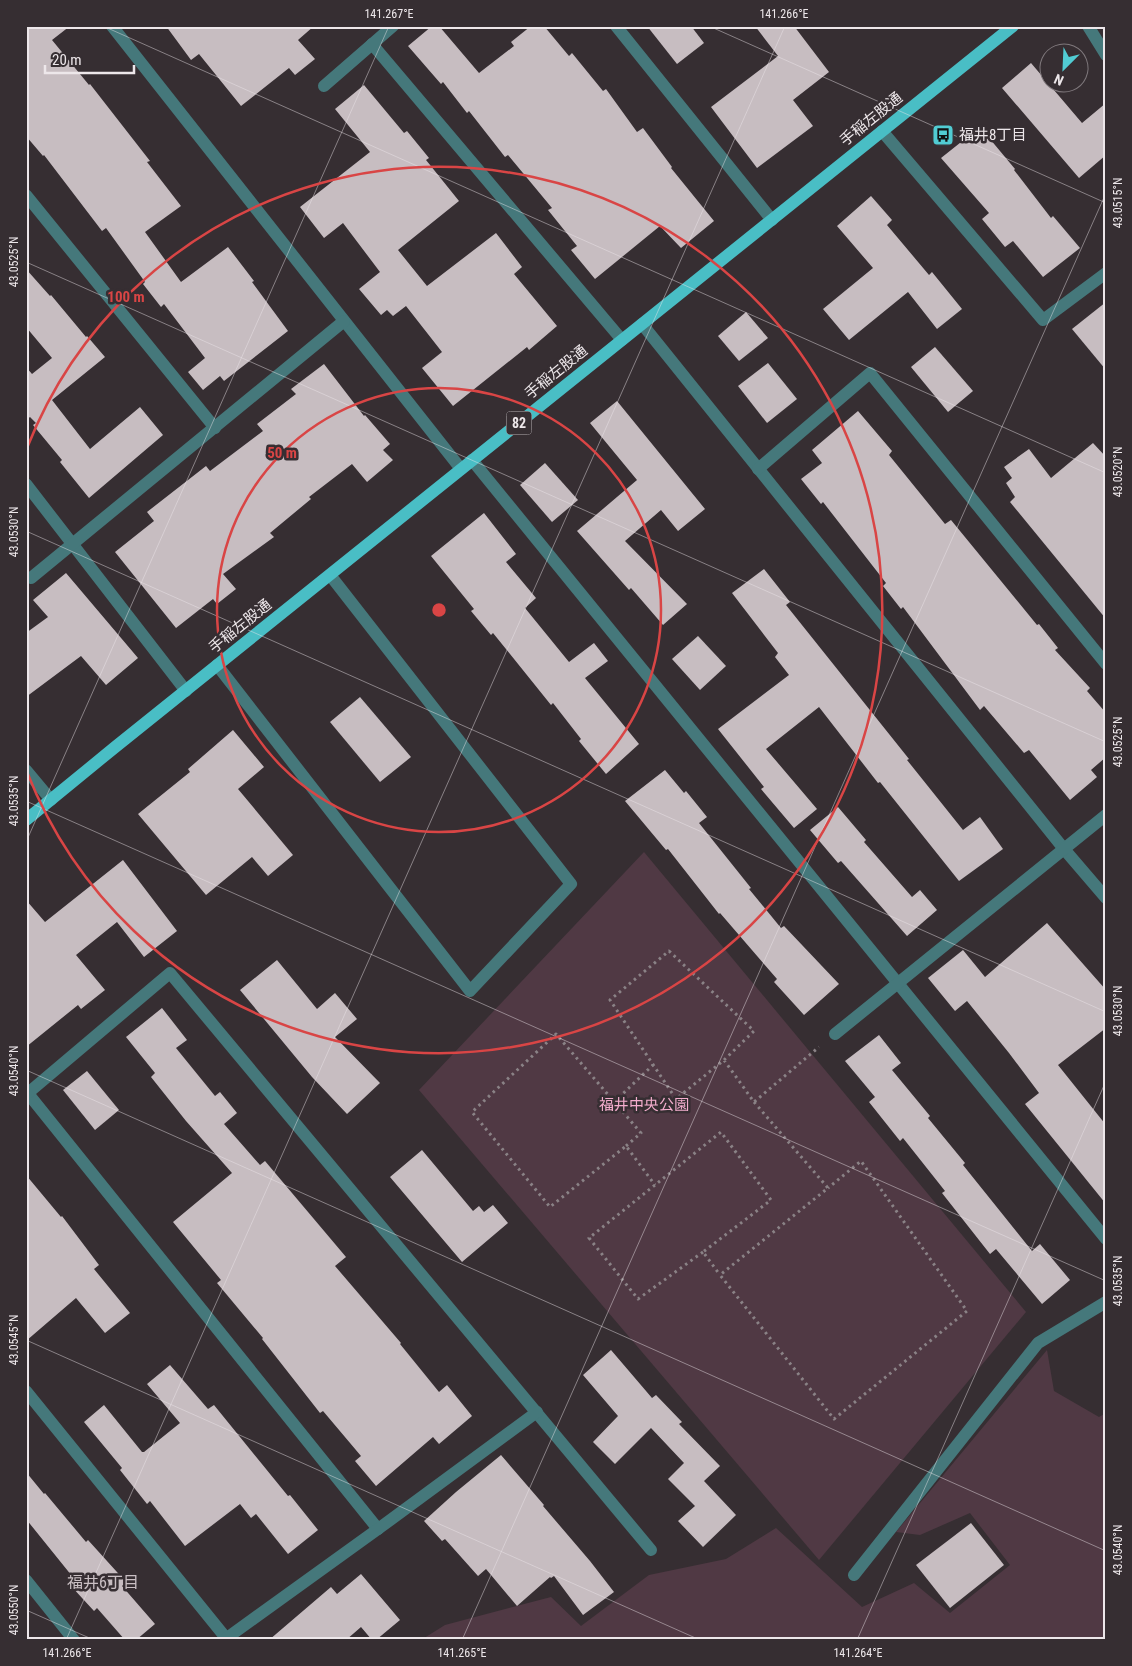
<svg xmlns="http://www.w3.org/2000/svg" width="1132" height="1666" font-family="'Roboto Condensed','Noto Sans JP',sans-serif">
<rect width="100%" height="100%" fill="#362e32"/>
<g fill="#503944">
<polygon points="644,852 1026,1312 819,1560 419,1090"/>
<polygon points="1047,1350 1054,1391 1099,1417 1106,1413 1106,1640 421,1640 445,1625 551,1597 581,1626 649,1575 726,1559 776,1528 862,1607 914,1583 950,1613 1010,1565 970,1513 920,1535 896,1532"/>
</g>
<g fill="#c7bdc1">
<polygon points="26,26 70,26 52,40 89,85 90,84 150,161 147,162 181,206 145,232 181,282 228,247 254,281 252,282 288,331 224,381 220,376 203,390 188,372 205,358 164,304 161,307 143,284 145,282 106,228 102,231 44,155 43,156 26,136"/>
<polygon points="166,26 314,26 298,40 315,59 295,75 289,68 241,106 199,54 191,60"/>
<polygon points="432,26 439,26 479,73 514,46 511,42 531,26 544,26 569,56 572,53 603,91 606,89 637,132 643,128 672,167 671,168 714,221 681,248 660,226 595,279 571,250 577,246 548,210 552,208 508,155 505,157 469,111 467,113 443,82 441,84 408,46"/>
<polygon points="647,26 691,26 704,43 677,64"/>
<polygon points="755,26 794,26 829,72 793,100 813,126 757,168 711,107 778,56"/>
<polygon points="1031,63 1082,123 1106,103 1106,155 1079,178 1002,88"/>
<polygon points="364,85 404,133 407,131 429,158 426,160 459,201 398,250 427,286 496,233 522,267 514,274 557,326 529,350 527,347 453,406 422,368 442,352 406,306 393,316 387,310 381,315 359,289 380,272 343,223 324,238 300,207 370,152 335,109"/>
<polygon points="980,127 1015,169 1014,170 1051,218 1053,216 1080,248 1043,277 1013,241 1005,247 982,219 989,213 941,158"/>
<polygon points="871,196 892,220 887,225 929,275 932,272 962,309 937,329 908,292 849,340 823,309 873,268 837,226"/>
<polygon points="26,269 50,296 51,295 86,337 87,336 105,357 52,400 90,449 140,407 163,435 89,498 60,462 62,460 33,425 36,423 30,417 26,420 26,367 32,374 52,358 26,327"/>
<polygon points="1106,302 1106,370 1072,329"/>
<polygon points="746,312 768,338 739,361 718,336"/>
<polygon points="935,347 973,391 948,412 911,367"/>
<polygon points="768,363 797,399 767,423 738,386"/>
<polygon points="324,364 364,416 365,415 390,444 383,450 393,460 367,482 352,464 309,497 311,499 270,533 274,537 223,574 236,589 217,604 213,599 176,628 115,552 154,521 147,512 206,466 210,471 263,431 257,424 296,394 291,389"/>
<polygon points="617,401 705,509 678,531 661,510 625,541 687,604 663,625 631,588 629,590 577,531 637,480 590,423"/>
<polygon points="858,411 892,451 889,455 945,524 951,520 1037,625 1039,624 1058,648 1055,650 1090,688 1087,691 1106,713 1106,757 1091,770 1097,777 1070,800 1029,750 1024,753 984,706 980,710 903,607 901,609 883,586 886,583 823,502 821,504 801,479 822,463 812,450"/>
<polygon points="1093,443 1106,457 1106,619 1010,502 1015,497 1006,483 1012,478 1004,467 1029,449 1051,478"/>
<polygon points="545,463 578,500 552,522 520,485"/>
<polygon points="484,513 516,554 506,562 536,598 525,608 569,662 594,643 608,661 585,678 639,744 606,774 579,741 581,739 553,703 551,705 493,633 491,635 471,611 474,609 431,556"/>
<polygon points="764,569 790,602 786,605 909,759 907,760 963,830 980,817 1003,849 959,881 880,782 878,783 819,707 766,749 817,809 794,828 761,789 764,787 718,729 789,675 775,657 778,653 732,593"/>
<polygon points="66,573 138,658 106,685 81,656 26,697 26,633 48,617 33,600"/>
<polygon points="698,636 726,666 700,690 672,659"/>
<polygon points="360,697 411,757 380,782 330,722"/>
<polygon points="233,730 264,767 238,789 293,855 268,876 252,857 206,895 138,814 190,772 188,769"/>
<polygon points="665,770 684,793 686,791 707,817 699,823 751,888 749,889 781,928 784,926 839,984 804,1015 774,982 777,979 720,913 719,914 668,849 666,850 625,801"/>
<polygon points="838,807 866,840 864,842 912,897 920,890 937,910 907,936 841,861 838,863 810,830"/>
<polygon points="123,860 177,931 144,957 117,922 76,955 105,990 81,1009 78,1005 26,1047 26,900 45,922"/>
<polygon points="1047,923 1106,990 1106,1028 1058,1065 1106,1125 1106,1204 1025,1104 1039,1093 1009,1053 967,1001 955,1011 928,978 963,950 985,977"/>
<polygon points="277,960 317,1009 335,993 357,1019 335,1037 380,1083 347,1114 312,1077 240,990"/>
<polygon points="162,1008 187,1040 176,1048 215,1096 220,1092 237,1113 224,1124 260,1165 265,1161 346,1257 335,1266 401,1343 400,1344 439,1392 447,1385 472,1416 439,1444 433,1437 376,1486 355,1461 361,1456 323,1411 320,1413 262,1339 263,1338 217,1283 221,1280 173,1222 232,1173 186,1121 151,1077 155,1073 126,1037"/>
<polygon points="879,1035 901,1063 892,1070 930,1116 928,1118 965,1163 963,1165 1032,1251 1040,1244 1070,1280 1042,1304 996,1249 990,1254 942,1193 945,1191 903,1138 900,1141 869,1102 875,1097 845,1061"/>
<polygon points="87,1071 119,1110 95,1130 63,1090"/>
<polygon points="422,1150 473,1211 479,1206 484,1212 493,1205 508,1223 462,1262 390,1177"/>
<polygon points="26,1175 61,1217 62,1216 99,1265 94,1269 130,1313 105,1333 76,1298 26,1341"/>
<polygon points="611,1350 652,1398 656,1395 682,1422 679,1424 720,1466 704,1481 736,1515 703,1547 678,1521 695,1506 668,1479 684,1463 651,1428 615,1464 593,1442 618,1416 583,1375"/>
<polygon points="170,1365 208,1409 214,1405 288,1496 290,1495 318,1530 288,1554 256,1514 251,1518 240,1504 185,1546 150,1501 147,1504 120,1470 122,1468 84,1422 104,1405 142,1452 144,1452 180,1423 147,1384"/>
<polygon points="501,1455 544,1505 543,1506 590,1561 614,1592 583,1615 554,1576 551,1578 550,1577 517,1606 486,1569 478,1576 445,1539 442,1541 424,1521 456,1492"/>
<polygon points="26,1472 44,1494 45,1493 86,1542 88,1540 126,1582 122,1586 155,1624 136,1640 125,1640 97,1608 94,1611 71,1586 76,1581 26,1519"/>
<polygon points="971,1523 1004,1565 950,1608 916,1565"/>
<polygon points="361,1574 400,1620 376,1640 372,1640 361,1627 346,1640 269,1640 331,1587 337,1594"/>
</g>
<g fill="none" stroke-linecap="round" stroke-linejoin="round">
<g stroke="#8a8286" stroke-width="3" stroke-dasharray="2.5 4" stroke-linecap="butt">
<polyline points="724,1060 754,1031 669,951 610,1000 676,1099 724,1060 754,1102 819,1047"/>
<polyline points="614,1102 653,1065"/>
<polyline points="754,1102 828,1188 720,1275 834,1419 967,1311 861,1161 828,1188"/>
<polyline points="626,1146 641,1133 556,1034 472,1112 550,1207 626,1146 655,1185"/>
<polyline points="703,1252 638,1299 589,1238 721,1132 771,1200 703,1252 720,1275"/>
</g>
<g stroke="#45787b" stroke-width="12">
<polyline points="112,26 461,469"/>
<polyline points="616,26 772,220"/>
<polyline points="1088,26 1106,55"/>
<polyline points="372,44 622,340"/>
<polyline points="324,86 393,26"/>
<polyline points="882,131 1043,320 1106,273"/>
<polyline points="26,195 215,428"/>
<polyline points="642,324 1064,849 1106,898"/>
<polyline points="472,460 1106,1239"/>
<polyline points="758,469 870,373 1106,664"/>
<polyline points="26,484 186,691"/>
<polyline points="31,578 344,321"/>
<polyline points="217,665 470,991 571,884 330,575"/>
<polyline points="26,770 51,800"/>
<polyline points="835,1034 1106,815"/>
<polyline points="26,1091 378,1529"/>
<polyline points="28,1093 170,973 651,1550"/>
<polyline points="26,1391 226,1638"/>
<polyline points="854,1575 1038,1343 1106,1302"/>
<polyline points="26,1580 74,1640"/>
<polyline points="224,1640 378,1529 537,1412"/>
</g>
<polyline stroke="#49bec5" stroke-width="12" points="26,820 114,748 1013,26"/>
</g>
<path fill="none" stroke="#ede7ea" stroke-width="1" stroke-opacity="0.45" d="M103 26 1106 473M709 26 1106 203M26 262 1106 742M26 531 1106 1012M26 801 1106 1281M26 842 389 26M26 1070 1106 1551M26 1340 700 1640M26 1610 94 1640M66 1640 785 26M462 1640 1106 193M857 1640 1106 1081"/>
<g fill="none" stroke="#d94545" stroke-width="2.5">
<circle cx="439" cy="610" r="222"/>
<path d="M27 448A443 443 0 1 1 27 772"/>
</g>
<defs>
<g id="bus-square" transform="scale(1.125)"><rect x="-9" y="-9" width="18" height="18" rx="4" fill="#51ccd3" stroke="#362e32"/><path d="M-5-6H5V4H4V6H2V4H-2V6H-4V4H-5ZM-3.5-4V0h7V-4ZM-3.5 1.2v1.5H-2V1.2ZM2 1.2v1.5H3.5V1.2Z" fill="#111"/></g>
</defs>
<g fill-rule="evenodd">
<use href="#bus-square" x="943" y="135"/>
</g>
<g text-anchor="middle" stroke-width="5" stroke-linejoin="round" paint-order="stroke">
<rect fill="#362e32" stroke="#b6b0b3" stroke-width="1" x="506.5" y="411.5" width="25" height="23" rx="4"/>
<g font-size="14" font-weight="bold" fill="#ede7ea">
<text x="519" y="428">82</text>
</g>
<g font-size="15" fill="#ede7ea" stroke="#362e32">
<text transform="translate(871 119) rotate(-39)" y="5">手稲左股通</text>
<text transform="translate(556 372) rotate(-39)" y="5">手稲左股通</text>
<text transform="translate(240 626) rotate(-39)" y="5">手稲左股通</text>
</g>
<g font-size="15" fill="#ede7ea" stroke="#362e32" text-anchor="start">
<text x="959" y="140">福井8丁目</text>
</g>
<g font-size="15" fill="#f3adcd" stroke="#362e32">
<text x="644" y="1110">福井中央公園</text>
</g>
<g font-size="16" fill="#c9bfc3" stroke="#362e32">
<text x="103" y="1588">福井6丁目</text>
</g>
</g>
<circle cx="439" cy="610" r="8" fill="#d94545" stroke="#362e32" stroke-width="2.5"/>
<g font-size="15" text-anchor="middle" font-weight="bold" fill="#d94545" stroke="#362e32" stroke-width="5" stroke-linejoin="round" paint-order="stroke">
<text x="126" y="302">100 m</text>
<text x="282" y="458">50 m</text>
</g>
<rect width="1132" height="1666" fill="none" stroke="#362e32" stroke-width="55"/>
<g transform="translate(1064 68) rotate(204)"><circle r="24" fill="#362e32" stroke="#7f787c"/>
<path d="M0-4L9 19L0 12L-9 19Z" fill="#51ccd3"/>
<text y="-8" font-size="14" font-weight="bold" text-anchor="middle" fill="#ede7ea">N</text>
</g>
<path d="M45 65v8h89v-8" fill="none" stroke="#ede7ea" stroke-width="2.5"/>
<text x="52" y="65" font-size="15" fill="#ede7ea" stroke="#362e32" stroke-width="4" paint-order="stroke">20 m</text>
<rect x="28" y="28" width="1076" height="1610" fill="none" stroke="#ede7ea" stroke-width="2"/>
<g font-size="12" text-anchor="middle" fill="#ede7ea">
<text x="389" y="18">141.267°E</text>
<text x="784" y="18">141.266°E</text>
<text transform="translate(1118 203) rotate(-90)" y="4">43.0515°N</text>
<text transform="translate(14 262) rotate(-90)" y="4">43.0525°N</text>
<text transform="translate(1118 472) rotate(-90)" y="4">43.0520°N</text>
<text transform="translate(14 532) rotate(-90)" y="4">43.0530°N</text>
<text transform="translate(1118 742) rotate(-90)" y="4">43.0525°N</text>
<text transform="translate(14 801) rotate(-90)" y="4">43.0535°N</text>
<text transform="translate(1118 1011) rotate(-90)" y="4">43.0530°N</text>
<text transform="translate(14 1071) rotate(-90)" y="4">43.0540°N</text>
<text transform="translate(1118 1281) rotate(-90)" y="4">43.0535°N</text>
<text transform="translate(14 1340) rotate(-90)" y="4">43.0545°N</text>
<text transform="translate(1118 1550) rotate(-90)" y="4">43.0540°N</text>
<text transform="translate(14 1610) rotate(-90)" y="4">43.0550°N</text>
<text x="67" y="1657">141.266°E</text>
<text x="462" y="1657">141.265°E</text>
<text x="858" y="1657">141.264°E</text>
</g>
</svg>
